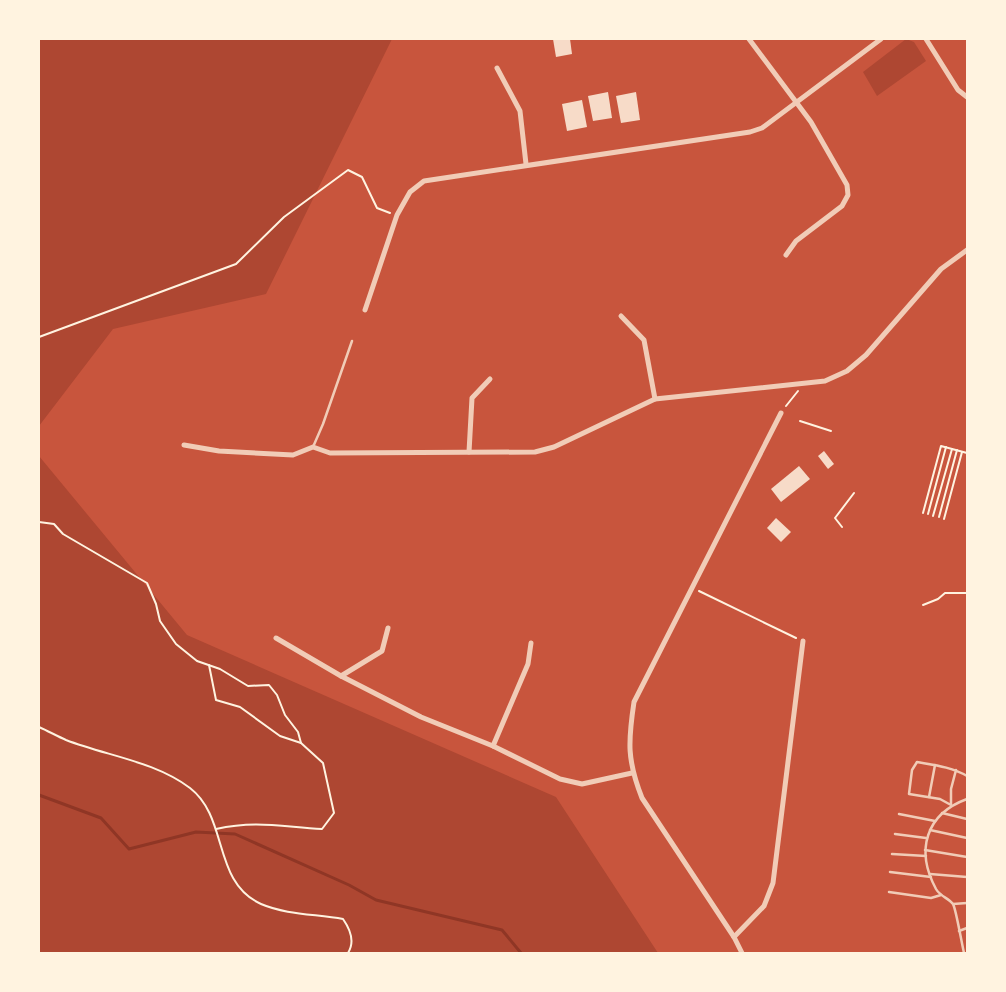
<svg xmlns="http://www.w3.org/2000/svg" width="1006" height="992" font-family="'Alegreya Sans',sans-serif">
<rect width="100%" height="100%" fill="#c8553d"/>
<g fill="#ae4732">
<polygon points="39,39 392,39 266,294 113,329 39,426"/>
<polygon points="906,39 914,42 926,61 877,96 863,72"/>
<polygon points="39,456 187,635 556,797 658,953 39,953"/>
</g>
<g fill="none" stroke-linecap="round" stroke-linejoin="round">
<polyline stroke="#8f3625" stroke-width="3" points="39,795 101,818 129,849 196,832 235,834 349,885 376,900 502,930 521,953"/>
</g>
<g fill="#f7dbc8">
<polygon points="553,39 570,39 572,54 556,57"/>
<polygon points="608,92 612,118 593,121 588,96"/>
<polygon points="636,92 640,120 621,123 616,96"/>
<polygon points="582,100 587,127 567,131 562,104"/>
<polygon points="824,451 834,464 828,469 818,456"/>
<polygon points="799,466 810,479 781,502 771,489"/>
<polygon points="776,518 791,532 781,542 767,528"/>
</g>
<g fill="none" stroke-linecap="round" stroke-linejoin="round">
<g stroke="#fff3e0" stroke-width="2">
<polyline points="39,337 236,264 284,217 348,170 362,177 377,208 390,213"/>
<polyline points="786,406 798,391"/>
<polyline points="800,421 831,431"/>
<polyline points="923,513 941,446 967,453"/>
<polyline points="928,514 946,447"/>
<polyline points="933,516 952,449"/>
<polyline points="939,517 957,450"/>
<polyline points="944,519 962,452"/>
<path d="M39 522 54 524 63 534 147 583 156 604 160 621 176 644 197 661 220 669 248 686 269 685 277 695 285 715 298 732 301 743 323 763 334 813 322 829C283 827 256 820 216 829"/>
<polyline points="842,527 835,518 854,493"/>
<polyline points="699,591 796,638"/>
<polyline points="923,605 938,599 945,593 967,593"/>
<polyline points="209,665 216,700 240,707 280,736 301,743"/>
<path d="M39 727C48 731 57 736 66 740 107 756 154 761 190 788 229 818 212 882 261 904 287 915 316 914 343 919 350 929 355 942 348 953"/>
</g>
<g stroke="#f1ccb7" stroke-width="2.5">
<polyline points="313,447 323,424 352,341"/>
<path d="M956 770 951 789V805L940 799 909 794 912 770 917 762C934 765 952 767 967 776"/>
<polyline points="929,797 935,765"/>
<polyline points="942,813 967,819"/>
<polyline points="899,814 935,821"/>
<polyline points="930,830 967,838"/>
<polyline points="895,834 926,838"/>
<polyline points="925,850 967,857"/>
<polyline points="892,854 926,856"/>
<polyline points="890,872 931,877"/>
<polyline points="930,874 967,877"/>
<polyline points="889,892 931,898 941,895"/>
<polyline points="953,904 967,903"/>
<polyline points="959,931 967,928"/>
<path d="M964 953C962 945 956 909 953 904 948 898 940 896 936 889 915 850 926 814 967 799"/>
</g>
<g stroke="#f1ccb7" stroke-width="5">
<polyline points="749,39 811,122 847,185 848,195 842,206 796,241 786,255"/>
<polyline points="926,39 958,90 967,97"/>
<polyline points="497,68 520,111 526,164"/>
<polyline points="365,310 397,215 410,192 424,181 750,132 762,128 881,39"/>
<polyline points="621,316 644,340 655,399"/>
<polyline points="184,445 219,451 293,455 313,447 330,453 535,452 554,447 655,399 825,381 847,371 866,355 941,269 967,250"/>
<polyline points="469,452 472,398 490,379"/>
<polyline points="276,638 341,676 421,717 493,746 560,779 582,784 632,773"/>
<polyline points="341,676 382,651 388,628"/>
<polyline points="493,746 528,664 531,643"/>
<polyline points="734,937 764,906 773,883 803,641"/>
<path d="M742 953 734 937 642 798C627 760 628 742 634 702L781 413"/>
</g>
</g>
<rect width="1006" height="992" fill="none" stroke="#fff3e0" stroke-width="80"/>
</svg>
